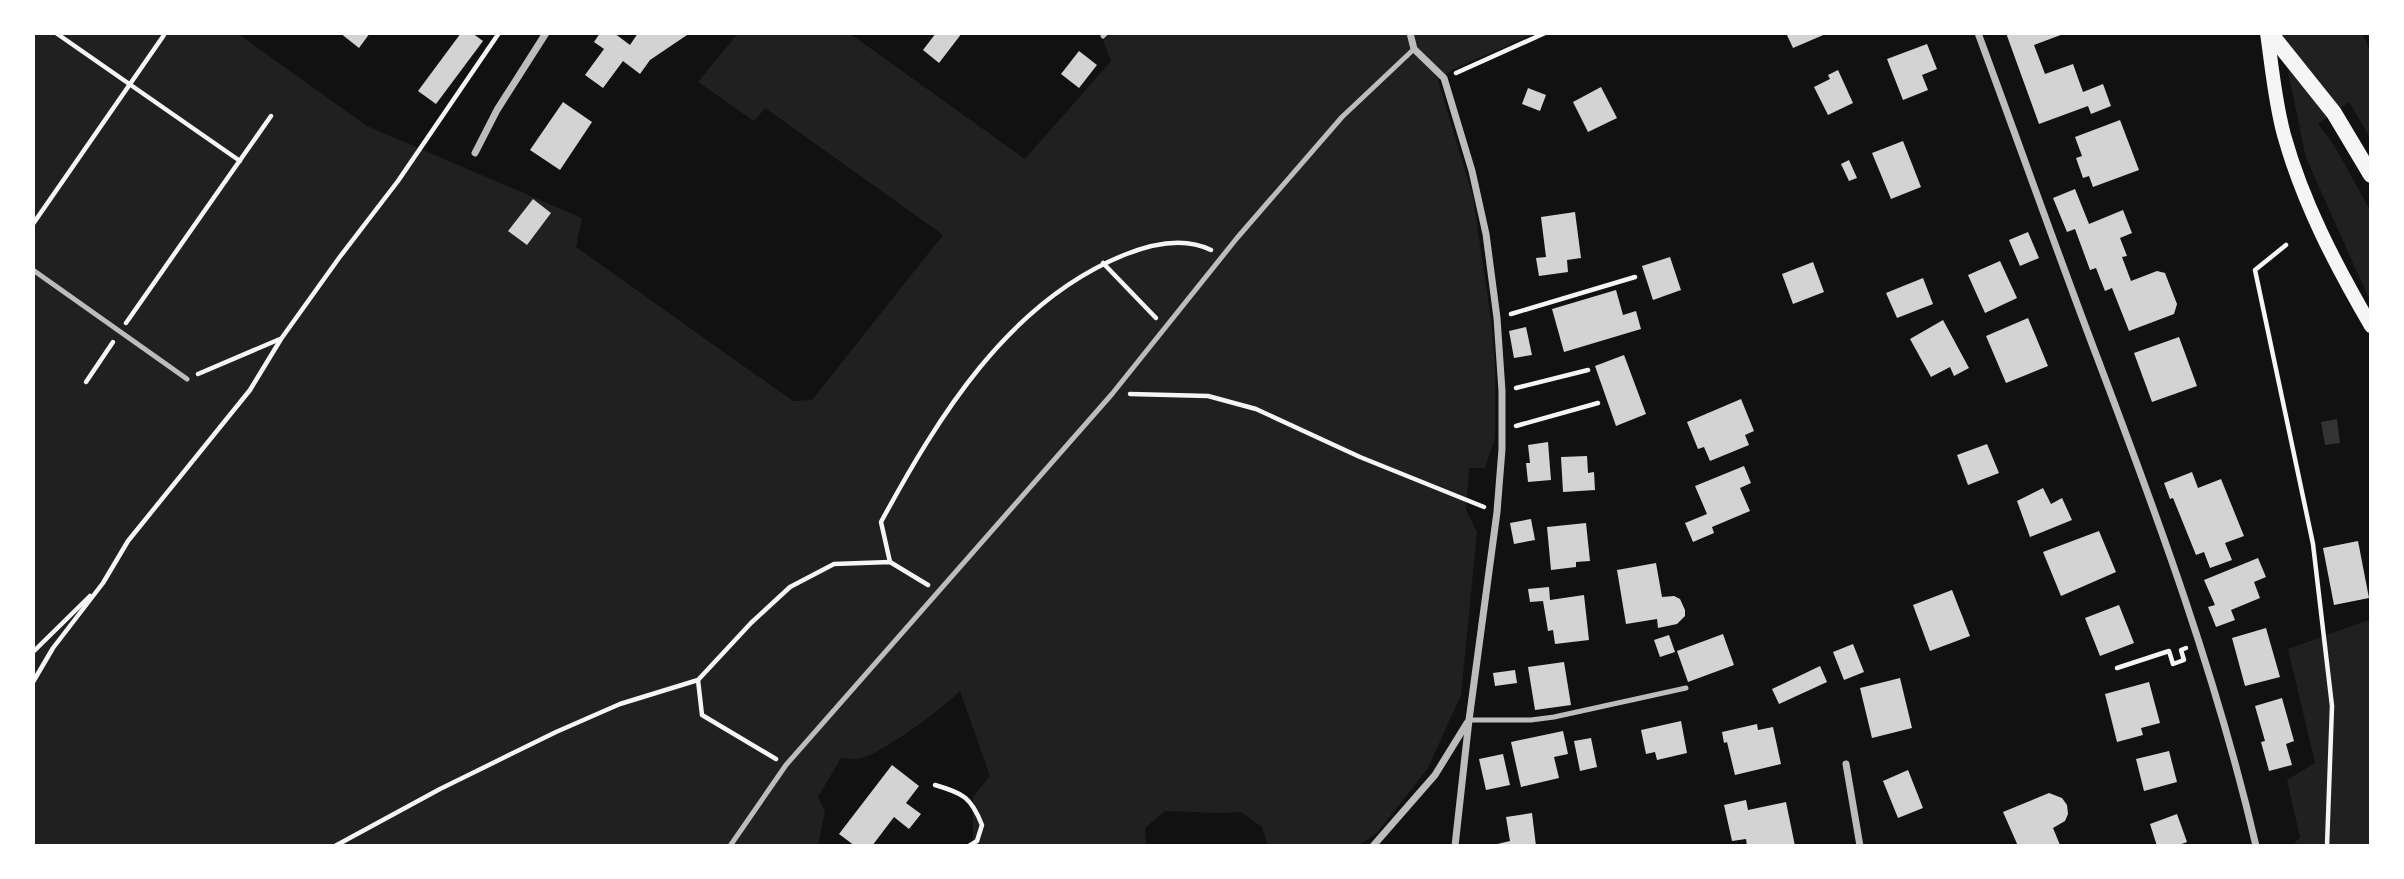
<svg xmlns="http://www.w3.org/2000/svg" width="2404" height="879" font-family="Roboto,sans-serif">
<rect width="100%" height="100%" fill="#111"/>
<g fill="#202020">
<path d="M33 33H237L367 126 582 218 576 247 793 401 812 400 943 235 765 108 754 121 698 82 738 33H849L1025 159 1111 61 1103 41 1113 33H1536L1454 69 1438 80 1473 197 1492 326 1495 367V438L1485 468H1469L1466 510 1477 532 1461 695 1428 768 1377 833 1357 846H1268L1262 827 1241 812 1222 813 1165 811 1145 828 1146 846H973V797L990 776 960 691C943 708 881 755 858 759 853 760 846 758 841 758L818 797 825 812 818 846H33Z"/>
<polygon points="2280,33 2362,33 2371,53 2371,139 2349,102 2318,124 2334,145 2371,212 2371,303 2306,158"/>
<polygon points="2371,619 2371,846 2292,846 2300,837 2287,780 2315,763 2288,649"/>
</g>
<polygon fill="#333" points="2337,419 2340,443 2325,445 2321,422"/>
<g fill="#d3d3d3">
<polygon points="340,33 370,33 359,48"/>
<polygon points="461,33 472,33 483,41 436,104 418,91"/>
<polygon points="600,33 614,33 630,45 638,33 690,33 650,60 640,74 623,61 603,88 585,75 604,49 594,42"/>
<polygon points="936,33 962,33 939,63 923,50"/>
<polygon points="1786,33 1828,33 1793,48"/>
<polygon points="2006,33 2066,33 2034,45 2045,74 2073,64 2083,92 2103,84 2111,106 2091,114 2088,106 2039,124"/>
<polygon points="1927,44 1937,69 1922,75 1928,90 1903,100 1887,59"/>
<polygon points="1079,51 1097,65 1079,88 1061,74"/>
<polygon points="1838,70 1853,103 1828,115 1814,87 1830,79 1828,75"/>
<polygon points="1601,87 1617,118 1588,132 1573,102"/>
<polygon points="1528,88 1546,95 1540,111 1522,104"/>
<polygon points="563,102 592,122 560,170 530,150"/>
<polygon points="2120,120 2139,170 2093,187 2089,176 2083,178 2076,158 2082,156 2075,137"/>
<polygon points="1903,141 1921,187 1891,199 1872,153"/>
<polygon points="1849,160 1857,178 1849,181 1841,164"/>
<polygon points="2075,189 2089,224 2123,210 2132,233 2120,238 2127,256 2122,257 2131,281 2157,271 2165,273 2177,304 2174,314 2129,331 2112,288 2105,291 2096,268 2090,270 2075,229 2067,232 2053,198"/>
<polygon points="533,199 551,213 527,245 508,231"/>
<polygon points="1575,212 1581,258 1567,260 1568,272 1539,276 1536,258 1546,257 1541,217"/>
<polygon points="2028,232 2039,258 2020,266 2009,240"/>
<polygon points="1670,257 1681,290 1653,300 1642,266"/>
<polygon points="2000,261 2017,298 1985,313 1968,275"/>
<polygon points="1813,262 1824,292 1793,304 1782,274"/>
<polygon points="1923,278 1933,304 1897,318 1886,293"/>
<polygon points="1616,290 1623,315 1636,311 1641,329 1564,352 1552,309"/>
<polygon points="2028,318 2048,366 2006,383 1986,336"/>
<polygon points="1943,320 1969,368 1954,376 1950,367 1931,377 1910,339"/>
<polygon points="1526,327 1532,355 1514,358 1509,331"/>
<polygon points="2179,337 2197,386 2152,402 2134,353"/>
<polygon points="1624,355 1646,414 1616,426 1595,366"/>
<polygon points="1741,399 1754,431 1745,435 1749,445 1710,461 1704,447 1698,449 1687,422"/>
<polygon points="1548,442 1551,480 1528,482 1526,463 1530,463 1528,445"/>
<polygon points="1987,444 1999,473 1968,485 1957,455"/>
<polygon points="1587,456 1588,473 1594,472 1595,490 1563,492 1561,457"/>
<polygon points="1744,466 1751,483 1740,488 1750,511 1712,527 1714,533 1693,542 1685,523 1707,514 1695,486"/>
<polygon points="2192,472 2198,488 2221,479 2244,536 2225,543 2232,560 2210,568 2204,552 2196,555 2173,498 2170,499 2164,483"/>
<polygon points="2043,488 2051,504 2062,498 2072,520 2030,537 2017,501"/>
<polygon points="1531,519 1535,540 1514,544 1510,523"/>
<polygon points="1586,523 1590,561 1576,562 1576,567 1551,570 1547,527"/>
<polygon points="2099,531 2116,572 2061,596 2043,552"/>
<polygon points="2358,541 2369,598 2334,605 2323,548"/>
<polygon points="2258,558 2266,577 2254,582 2260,598 2231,610 2235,620 2216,627 2208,607 2215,605 2204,580"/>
<polygon points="1656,563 1662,597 1674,596 1680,599 1685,610 1685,616 1677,624 1658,628 1657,619 1626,624 1617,570"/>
<polygon points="1549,587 1550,600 1584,595 1589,640 1555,644 1553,630 1548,631 1543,601 1530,602 1528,589"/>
<polygon points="1952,590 1970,636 1930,651 1913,605"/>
<polygon points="2119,605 2134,643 2100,656 2085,618"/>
<polygon points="2266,628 2280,677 2245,686 2232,638"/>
<polygon points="1723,634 1734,665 1688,682 1677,651"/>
<polygon points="1669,635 1675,652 1660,657 1654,640"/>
<polygon points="1853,644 1864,672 1844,680 1833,652"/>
<polygon points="1564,662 1571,705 1535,710 1528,667"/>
<polygon points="1820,666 1827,682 1779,704 1772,689"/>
<polygon points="1515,670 1517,683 1495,686 1493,673"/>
<polygon points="1900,678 1912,728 1872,738 1860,688"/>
<polygon points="2149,682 2160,723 2141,728 2143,735 2117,742 2105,694"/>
<polygon points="2282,698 2294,741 2286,744 2292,765 2269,771 2261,742 2265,741 2255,706"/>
<polygon points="1681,721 1687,753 1657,760 1655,752 1646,754 1641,730"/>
<polygon points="1757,724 1758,730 1773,727 1781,764 1735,775 1727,742 1724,743 1722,732"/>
<polygon points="1563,731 1568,754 1554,757 1559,778 1521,787 1511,742"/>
<polygon points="1591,738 1597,767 1580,771 1574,741"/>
<polygon points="2169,751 2177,782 2144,791 2136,759"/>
<polygon points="1503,754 1510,785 1486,790 1479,759"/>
<polygon points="892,765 919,786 906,803 921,814 909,829 894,817 872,846 855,846 839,834"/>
<polygon points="1908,770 1923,808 1898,818 1883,781"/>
<polygon points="2049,793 2062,798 2067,805 2068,814 2065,821 2053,828 2060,845 2018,846 2003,812"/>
<polygon points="1746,800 1748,810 1786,802 1795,846 1747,846 1746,839 1732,841 1724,805"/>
<polygon points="1532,813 1536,846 1489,846 1510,841 1506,817"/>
<polygon points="2177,814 2187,842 2176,846 2157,846 2150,824"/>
</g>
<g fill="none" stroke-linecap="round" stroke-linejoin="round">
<g stroke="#f5f5f5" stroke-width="4.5">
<polyline points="56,33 240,161"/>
<polyline points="1456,73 1545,33"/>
<polyline points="33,224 164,35"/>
<polyline points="2286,245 2255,270 2313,544 2332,706 2327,846"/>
<polyline points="1103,263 1156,318"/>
<polyline points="1511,314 1635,277"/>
<polyline points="126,323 271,116"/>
<polyline points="198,374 280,339"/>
<polyline points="86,382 113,342"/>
<polyline points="1516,388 1588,370"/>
<polyline points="1130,394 1208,396 1256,409 1360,457 1484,507"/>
<polyline points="1516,426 1598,403"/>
<path d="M890 562 881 522C938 417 1008 302 1124 255 1151 244 1183 236 1211 250"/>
<polyline points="33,652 90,596"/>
<polyline points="2117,668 2169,651 2173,664 2184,660 2181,650 2186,648"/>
<polyline points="698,680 702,715 776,759"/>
<polyline points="33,682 53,648 103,583 128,541 250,390 281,339 339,258 398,181 499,33"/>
<path d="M935 785C963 793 971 797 982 825L977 841 969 846"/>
<polyline points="335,846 440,789 556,732 620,704 698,680 751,623 790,587 834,564 890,562 928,585"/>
</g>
<g stroke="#bcbcbc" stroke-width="5">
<polyline points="1103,36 1106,33"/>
<polyline points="33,270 187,379"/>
<polyline points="1469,720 1531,720 1554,717 1686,688"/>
<polyline points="730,846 786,765 1112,394 1237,238 1342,117 1414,49"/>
</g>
<g stroke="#bcbcbc" stroke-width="7">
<polyline points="1410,33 1414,49 1444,78 1472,171 1486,234 1497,318 1502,391 1502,449 1497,512 1469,720 1455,846"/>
<path d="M1978 33C2018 141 2056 249 2097 357 2158 518 2217 678 2256 846"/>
<polyline points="475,153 497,110 546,33"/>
<polyline points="1846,764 1860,846"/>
<polyline points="1373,846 1435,775 1467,723"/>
</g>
<path stroke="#f5f5f5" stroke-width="14" d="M2267 33C2272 67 2275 102 2284 135 2303 203 2335 264 2371 326"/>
<polyline stroke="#f5f5f5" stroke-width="16" points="2270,33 2334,113 2371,175"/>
</g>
<rect width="2404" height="879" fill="none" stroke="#ffffff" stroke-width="70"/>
</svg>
